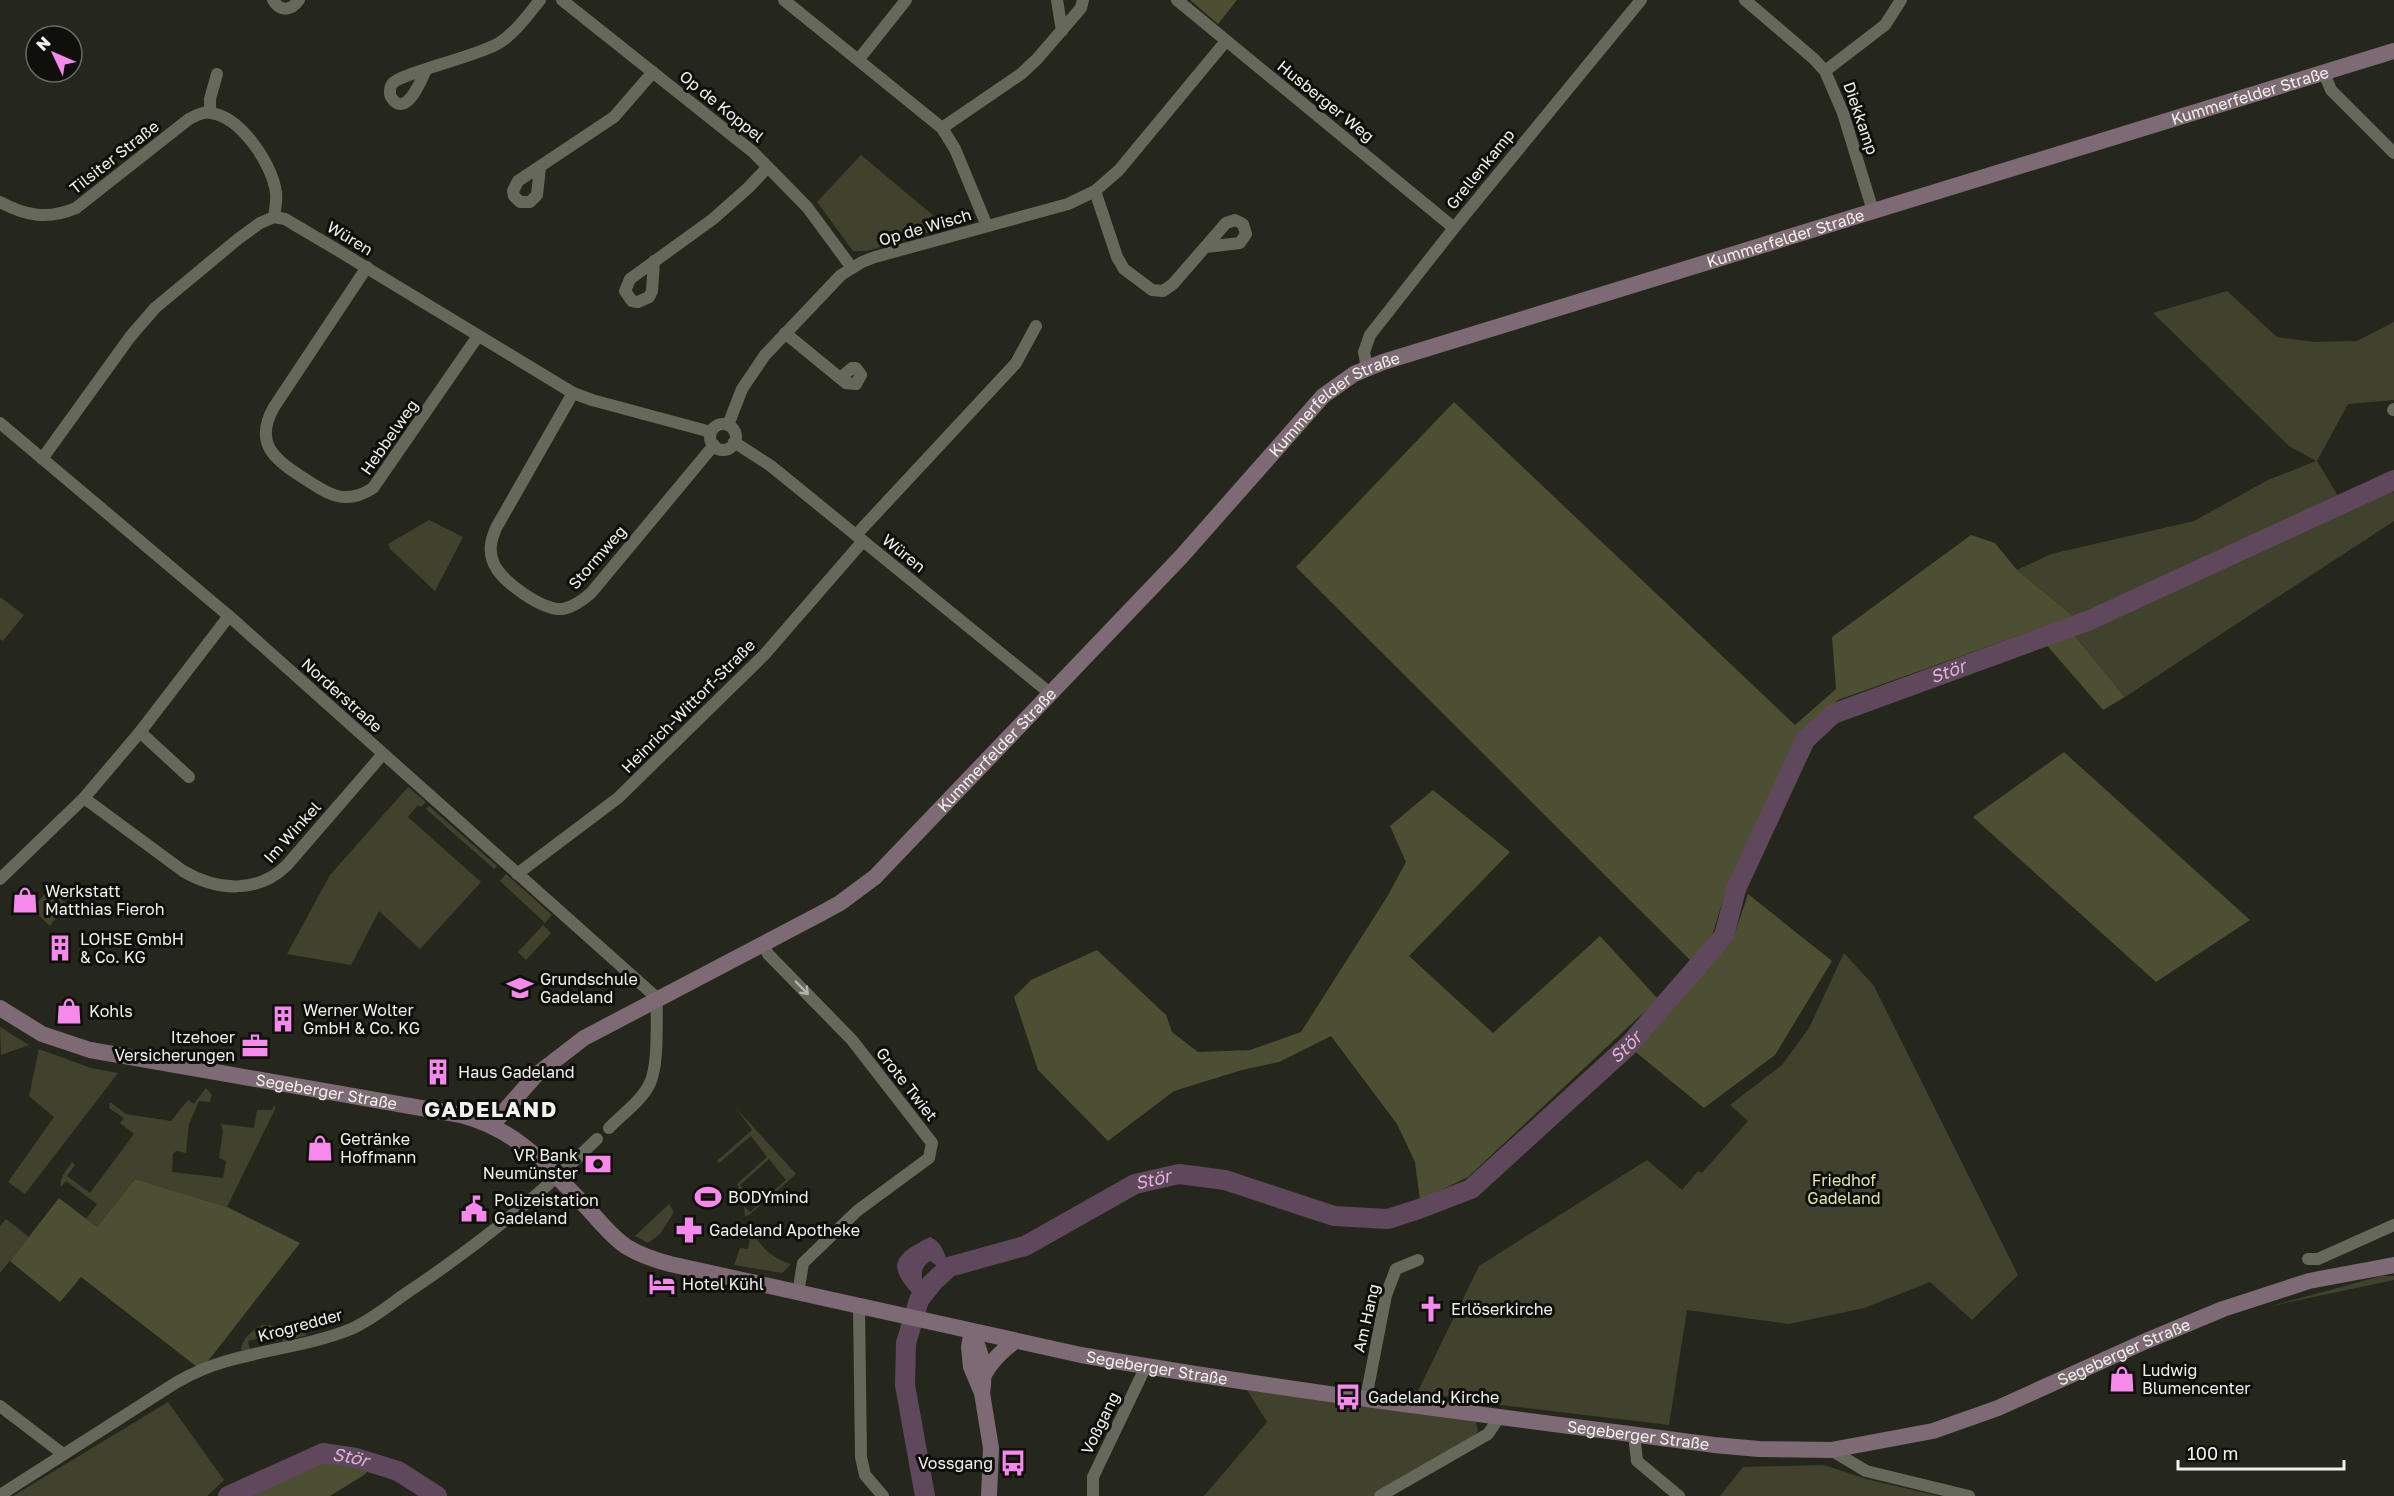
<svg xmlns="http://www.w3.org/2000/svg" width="2394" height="1496" font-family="'Golos Text',sans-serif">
<rect width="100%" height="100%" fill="#25271d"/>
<g fill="#40422d">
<polygon points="861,155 947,227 867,251 853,251 817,202"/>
<polygon points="2227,291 2277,337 2314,342 2357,341 2394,322 2394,400 2348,404 2317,461 2346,509 2391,489 2394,494 2394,521 2125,697 2073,634 2073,616 2017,570 2051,554 2194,521 2268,480 2316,461 2289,446 2153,313"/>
<polygon points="429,520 463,537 435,591 390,549 388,544"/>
<polygon points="0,597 24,615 3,641 0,639"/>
<polygon points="408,787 426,802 421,807 418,805 408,817 481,882 420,949 379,911 351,965 287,954 330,875"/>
<polygon points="429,806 496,865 497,867 494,869 426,809"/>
<polygon points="506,874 552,915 545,923 500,881"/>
<polygon points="49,889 67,904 50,926 32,909"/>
<polygon points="543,925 551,933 526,960 518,952"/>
<polygon points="1844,953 1874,986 2018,1275 1972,1320 1930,1282 1864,1308 1789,1324 1687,1310 1669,1425 1483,1403 1418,1391 1479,1266 1647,1160 1682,1190 1698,1171 1702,1173 1748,1121 1730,1105 1782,1065 1809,1028"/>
<polygon points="0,1027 29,1045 1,1055"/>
<polygon points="39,1049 91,1068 118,1073 25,1194 8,1182 54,1117 29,1096"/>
<path d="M206 1088 212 1095 210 1102 199 1101 189 1124 186 1153 176 1151 173 1154 172 1172 223 1178 226 1161 219 1158 223 1131 221 1124 254 1128 257 1110H272L274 1106 276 1107 227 1207 135 1179 97 1227 86 1219 97 1204 66 1181 61 1187C59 1177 67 1170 72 1162L75 1165 67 1176 90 1193 134 1134 120 1123 124 1118 109 1108 110 1102 126 1114 171 1121 188 1100 194 1104Z"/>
<polygon points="736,1108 796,1174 749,1215 745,1216 744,1206 750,1212 786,1180 769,1159 740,1185 745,1191 742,1194 737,1184 767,1157 751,1136 719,1163 717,1161 752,1130"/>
<polygon points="669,1204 674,1212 660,1234 648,1243 635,1236"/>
<polygon points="6,1219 29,1237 0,1273 0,1226"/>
<path d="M752 1228C757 1246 774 1259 791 1264L782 1273 734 1265 740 1248 748 1249Z"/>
<polygon points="2381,1276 2394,1276 2394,1280 2271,1306"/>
<path d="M262 1325H270L305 1333 307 1335 283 1342 281 1333 248 1341 250 1350 244 1351 241 1349C242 1339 253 1329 262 1325Z"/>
<polygon points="1247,1390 1476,1422 1478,1431 1471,1440 1373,1496 1204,1496 1267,1422"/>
<polygon points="168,1402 224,1480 207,1496 13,1496"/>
<polygon points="1824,1465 1866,1479 1938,1496 1720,1496 1743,1467"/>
</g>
<g fill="#4c4f32">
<polygon points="1190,0 1237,0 1218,24"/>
<polygon points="1454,402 1795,725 1836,689 1832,637 1971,535 1995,543 2017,570 2073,616 1838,700 1803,734 1726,890 1711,939 1692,962 1296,567"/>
<polygon points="2073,634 2125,697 2103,710 2044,642"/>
<polygon points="2064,752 2250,920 2156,982 1973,817"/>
<polygon points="1433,790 1510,852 1409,956 1493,1033 1600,936 1658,999 1468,1177 1420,1200 1415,1162 1397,1124 1331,1036 1279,1062 1242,1070 1174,1091 1108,1141 1038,1070 1014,997 1031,980 1097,950 1166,1015 1172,1032 1198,1052 1250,1050 1301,1032 1387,897 1406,862 1390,826"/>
<polygon points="1748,894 1832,961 1775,1055 1704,1108 1632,1049 1732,942"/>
<polygon points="135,1179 227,1207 300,1243 201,1370 81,1277 60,1302 10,1261 59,1198 97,1227"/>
<polygon points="323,1453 352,1457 371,1468 364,1475 330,1496 228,1496"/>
</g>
<path fill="#5f475c" d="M930 1237C943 1243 945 1255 949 1267L945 1271 930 1261C918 1269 921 1278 927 1291L919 1300C887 1268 890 1256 930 1237Z"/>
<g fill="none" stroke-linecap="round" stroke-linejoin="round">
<g stroke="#5f475c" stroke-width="20">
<path id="s1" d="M228 1496 323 1453 356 1458 398 1471 437 1496"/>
<path id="s2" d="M925 1496 905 1385 906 1343 919 1300 933 1282 945 1271 949 1267 1025 1246 1135 1184 1179 1174 1225 1180 1334 1216 1388 1219 1419 1209 1471 1189 1629 1045 1724 936 1736 889 1805 740 1833 714 2090 620 2394 480"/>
</g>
<g stroke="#66685c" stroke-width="12">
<path d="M273 0C280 12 291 11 299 0"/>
<polyline points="562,0 753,152 807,207 852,268"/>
<polyline points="784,0 942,128 955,149 987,226"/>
<polyline points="1057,0 1062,31"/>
<polyline points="1177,0 1454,228"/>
<polyline points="1745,0 1814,59 1825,71 1843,113 1873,211"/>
<polyline points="859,59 906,0"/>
<path d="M426 70C421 80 406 120 391 97 389 93 390 87 392 84 400 73 479 56 499 43 515 33 528 15 540 0"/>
<polyline points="1825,71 1885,25 1901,0"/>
<polyline points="2324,73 2331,90 2394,153"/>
<polyline points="210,112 210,99 217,74"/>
<polyline points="942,128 1021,74 1037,59 1081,8 1083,0"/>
<polyline points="540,167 537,195 530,202 520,202 514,196 513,191 518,181 614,117 653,72"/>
<polyline points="1095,191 1117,257 1124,269 1152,290 1163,291 1173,284 1226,223 1235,220 1243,224 1246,234 1240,243 1206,247"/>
<path d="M0 202C26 216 48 220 76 208L189 119C196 116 203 111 211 113 241 117 273 165 276 193 277 201 275 210 274 217"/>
<polyline points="654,261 652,291 649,297 638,302 632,301 625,291 630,279 713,219 748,188 768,167"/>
<path d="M367 267 274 407C254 442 273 459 302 477 327 493 344 507 373 488L478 336"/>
<polyline points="785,333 846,383 856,384 861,375 856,368 852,368 840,378"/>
<polyline points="1367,368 1364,352 1370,335 1454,228 1641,0"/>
<path d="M573 393 496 528C491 540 488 551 494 564 502 582 543 611 563 609 574 607 583 600 591 593L714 445"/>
<polyline points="2393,410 2394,409"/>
<path d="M0 423 229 616 657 998C656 1020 659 1064 650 1083 642 1101 622 1114 609 1128"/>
<circle cx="723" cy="437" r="13"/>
<polyline points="728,425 742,389 765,355 841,275 862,262 875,257 1068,204 1095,191 1119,170 1226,41"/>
<polyline points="734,442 771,466 1051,694"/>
<polyline points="42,459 130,337 155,308 238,239 260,223 274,217 285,219 334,248 573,393 592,400 711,432"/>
<polyline points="856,535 1016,363 1036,326"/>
<polyline points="140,732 189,777"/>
<path d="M84 798 183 871C217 891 258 894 287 865L383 754"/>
<polyline points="517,874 618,798 764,655 863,541"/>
<polyline points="0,879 84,798 140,732 229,616"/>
<polyline points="764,945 768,954 852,1040 932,1143 929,1158 857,1211 803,1263 798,1293"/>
<polyline points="2308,1259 2318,1259 2394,1225"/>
<polyline points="859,1306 861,1457 865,1475 883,1496"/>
<polyline points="1366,1398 1386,1295 1396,1269 1418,1260"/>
<polyline points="0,1406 63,1454"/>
<polyline points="1634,1434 1637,1461 1679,1496"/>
<polyline points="1831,1450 1866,1471 1969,1496"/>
<path d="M0 1495 177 1382C193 1373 209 1366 227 1361 268 1349 312 1345 351 1329 371 1320 388 1306 405 1294 473 1249 539 1196 597 1139"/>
<polyline points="1093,1496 1093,1477 1146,1366"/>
<polyline points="1380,1496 1488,1434 1500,1416"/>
</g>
<g stroke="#7d6a74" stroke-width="16">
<path id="s3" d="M0 1008 42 1034 90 1050 461 1115C521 1131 549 1169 591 1212 602 1224 613 1238 627 1247 640 1255 655 1260 670 1264L1081 1355C1291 1392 1503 1417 1714 1445L1759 1449 1831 1450 1933 1431 1998 1408 2146 1341 2223 1309 2309 1281 2394 1265"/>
<path id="s4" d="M492 1125 536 1075 584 1038 820 914 840 903 875 877 1181 557 1323 396 1354 374 1383 362 2394 51"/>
<polyline points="972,1331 969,1347 971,1367 982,1393 991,1448 989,1496"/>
<path d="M972 1332C982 1356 986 1367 982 1393"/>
<path d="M985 1373C993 1359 1003 1350 1015 1341"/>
</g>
</g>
<defs><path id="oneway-shaft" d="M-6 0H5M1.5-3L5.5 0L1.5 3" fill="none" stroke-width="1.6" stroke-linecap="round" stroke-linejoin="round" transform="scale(1.5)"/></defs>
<use stroke="#b2b4ab" href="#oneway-shaft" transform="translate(802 988) rotate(46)"/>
<defs>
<g id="shop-bare" transform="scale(2.07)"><path d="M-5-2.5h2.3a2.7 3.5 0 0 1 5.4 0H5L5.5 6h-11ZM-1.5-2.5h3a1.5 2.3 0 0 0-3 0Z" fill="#f788ec" stroke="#0f0f0b" stroke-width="2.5" paint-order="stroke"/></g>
<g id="building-bare" transform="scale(2.07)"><path d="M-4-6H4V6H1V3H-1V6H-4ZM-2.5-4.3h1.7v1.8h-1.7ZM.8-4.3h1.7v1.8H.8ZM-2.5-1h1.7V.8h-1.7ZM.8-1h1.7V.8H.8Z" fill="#f788ec" stroke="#0f0f0b" stroke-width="2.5" paint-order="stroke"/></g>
<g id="school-bare" transform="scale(2.07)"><path d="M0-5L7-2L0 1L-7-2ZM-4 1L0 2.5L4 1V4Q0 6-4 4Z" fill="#f788ec" stroke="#0f0f0b" stroke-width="2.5" paint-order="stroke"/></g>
<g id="office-bare" transform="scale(2.07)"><path d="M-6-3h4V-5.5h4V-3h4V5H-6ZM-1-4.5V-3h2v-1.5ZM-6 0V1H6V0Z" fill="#f788ec" stroke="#0f0f0b" stroke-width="2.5" paint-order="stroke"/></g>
<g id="bank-bare" transform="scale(2.07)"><path d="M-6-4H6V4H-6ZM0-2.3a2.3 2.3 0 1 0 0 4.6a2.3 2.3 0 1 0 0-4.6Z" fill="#f788ec" stroke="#0f0f0b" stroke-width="2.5" paint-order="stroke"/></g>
<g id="stadium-bare" transform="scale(2.07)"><path d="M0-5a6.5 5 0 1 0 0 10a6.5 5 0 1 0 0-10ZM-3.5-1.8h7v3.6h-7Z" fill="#f788ec" stroke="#0f0f0b" stroke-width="2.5" paint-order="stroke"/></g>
<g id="civic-bare" transform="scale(2.07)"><path d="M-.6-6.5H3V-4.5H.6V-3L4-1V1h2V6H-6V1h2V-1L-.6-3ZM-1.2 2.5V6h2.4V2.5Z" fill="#f788ec" stroke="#0f0f0b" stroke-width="2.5" paint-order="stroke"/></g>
<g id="pharmacy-bare" transform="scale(2.07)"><path d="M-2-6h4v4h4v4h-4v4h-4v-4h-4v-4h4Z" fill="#f788ec" stroke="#0f0f0b" stroke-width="2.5" paint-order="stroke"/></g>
<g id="hotel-bare" transform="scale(2.07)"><path d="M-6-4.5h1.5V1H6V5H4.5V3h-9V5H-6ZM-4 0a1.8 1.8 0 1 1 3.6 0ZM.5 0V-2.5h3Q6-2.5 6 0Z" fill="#f788ec" stroke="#0f0f0b" stroke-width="2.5" paint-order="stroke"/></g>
<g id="church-bare" transform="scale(2.07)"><path d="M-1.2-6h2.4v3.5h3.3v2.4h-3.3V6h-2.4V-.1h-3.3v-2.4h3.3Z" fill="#f788ec" stroke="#0f0f0b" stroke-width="2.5" paint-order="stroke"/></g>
<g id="bus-bare" transform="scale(2.07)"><path d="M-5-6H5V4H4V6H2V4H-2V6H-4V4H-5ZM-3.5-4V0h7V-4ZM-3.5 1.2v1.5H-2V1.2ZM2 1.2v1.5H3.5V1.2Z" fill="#f788ec" stroke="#0f0f0b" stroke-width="2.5" paint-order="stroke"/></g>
</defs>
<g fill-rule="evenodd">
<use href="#shop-bare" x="25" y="900"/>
<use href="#building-bare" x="60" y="948"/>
<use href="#school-bare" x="520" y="988"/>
<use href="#shop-bare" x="69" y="1011"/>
<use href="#building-bare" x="283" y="1019"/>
<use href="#office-bare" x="255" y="1046"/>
<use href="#building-bare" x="438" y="1072"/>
<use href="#shop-bare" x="320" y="1148"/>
<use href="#bank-bare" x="598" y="1164"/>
<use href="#stadium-bare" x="708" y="1197"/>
<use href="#civic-bare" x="474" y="1209"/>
<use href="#pharmacy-bare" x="689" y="1230"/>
<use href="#hotel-bare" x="662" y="1284"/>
<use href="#church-bare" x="1431" y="1309"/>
<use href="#shop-bare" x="2122" y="1379"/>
<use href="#bus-bare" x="1348" y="1397"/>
<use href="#bus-bare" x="1013" y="1463"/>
</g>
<g text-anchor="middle" stroke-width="6" stroke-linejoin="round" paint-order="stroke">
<g font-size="16" fill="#f1f2eb" stroke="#0f0f0b">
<text dy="6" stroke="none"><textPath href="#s4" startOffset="2094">Kummerfelder Straße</textPath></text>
<text transform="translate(1326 101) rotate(39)" y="6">Husberger Weg</text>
<text transform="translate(722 106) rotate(39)" y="6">Op de Koppel</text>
<text transform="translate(1861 118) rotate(71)" y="6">Diekkamp</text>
<text transform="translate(114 157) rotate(-38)" y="6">Tilsiter Straße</text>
<text transform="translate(1480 169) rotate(-51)" y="6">Grellenkamp</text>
<text transform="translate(925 227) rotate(-16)" y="6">Op de Wisch</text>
<text transform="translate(350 238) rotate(31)" y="6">Würen</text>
<text dy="6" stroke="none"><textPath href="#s4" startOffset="1608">Kummerfelder Straße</textPath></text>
<text dy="6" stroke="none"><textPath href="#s4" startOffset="1122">Kummerfelder Straße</textPath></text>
<text transform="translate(389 437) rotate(-55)" y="6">Hebbelweg</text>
<text transform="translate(904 553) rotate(39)" y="6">Würen</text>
<text transform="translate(597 557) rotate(-49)" y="6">Stormweg</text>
<text transform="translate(342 695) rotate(42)" y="6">Norderstraße</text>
<text transform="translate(688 706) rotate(-45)" y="6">Heinrich-Wittorf-Straße</text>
<text dy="6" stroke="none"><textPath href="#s4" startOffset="636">Kummerfelder Straße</textPath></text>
<text transform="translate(292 832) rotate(-48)" y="6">Im Winkel</text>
<text transform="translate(907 1084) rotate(52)" y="6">Grote Twiet</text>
<text dy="6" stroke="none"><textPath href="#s3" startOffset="340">Segeberger Straße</textPath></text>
<text transform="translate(1366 1318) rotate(-77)" y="6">Am Hang</text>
<text transform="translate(300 1325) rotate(-15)" y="6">Krogredder</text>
<text dy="6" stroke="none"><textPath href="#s3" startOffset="2226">Segeberger Straße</textPath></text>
<text dy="6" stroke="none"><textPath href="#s3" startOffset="1236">Segeberger Straße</textPath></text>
<text transform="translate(1100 1423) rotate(-64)" y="6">Voßgang</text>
<text dy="6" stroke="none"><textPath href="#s3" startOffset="1722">Segeberger Straße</textPath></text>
</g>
<g font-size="16" fill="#f1f2eb" stroke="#0f0f0b" text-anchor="start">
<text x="45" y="897">Werkstatt<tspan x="45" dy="18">Matthias Fieroh</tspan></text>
<text x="80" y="945">LOHSE GmbH<tspan x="80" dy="18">&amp; Co. KG</tspan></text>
<text x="540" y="985">Grundschule<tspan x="540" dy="18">Gadeland</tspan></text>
<text x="303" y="1016">Werner Wolter<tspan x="303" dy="18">GmbH &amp; Co. KG</tspan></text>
<text x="89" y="1017">Kohls</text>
<text x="235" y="1043" text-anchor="end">Itzehoer<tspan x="235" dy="18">Versicherungen</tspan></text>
<text x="458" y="1078">Haus Gadeland</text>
<text x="340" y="1145">Getränke<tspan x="340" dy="18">Hoffmann</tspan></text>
<text x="578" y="1161" text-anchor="end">VR Bank<tspan x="578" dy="18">Neumünster</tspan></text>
<text x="728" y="1203">BODYmind</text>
<text x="494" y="1206">Polizeistation<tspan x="494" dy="18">Gadeland</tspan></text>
<text x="709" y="1236">Gadeland Apotheke</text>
<text x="682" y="1290">Hotel Kühl</text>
<text x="1451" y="1315">Erlöserkirche</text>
<text x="2142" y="1376">Ludwig<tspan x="2142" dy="18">Blumencenter</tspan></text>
<text x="1368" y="1403">Gadeland, Kirche</text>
<text x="993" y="1469" text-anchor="end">Vossgang</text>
</g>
<g font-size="16" fill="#e0e7ad" stroke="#0f0f0b">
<text x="1844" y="1186">Friedhof<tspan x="1844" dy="18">Gadeland</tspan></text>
</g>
<g font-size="18" font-style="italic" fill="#deafd7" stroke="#0f0f0b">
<text dy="6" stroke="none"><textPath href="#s2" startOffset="1530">Stör</textPath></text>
<text dy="6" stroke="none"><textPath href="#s2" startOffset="1008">Stör</textPath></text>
<text dy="6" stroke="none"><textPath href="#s2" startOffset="468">Stör</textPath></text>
<text dy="6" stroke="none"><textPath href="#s1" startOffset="132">Stör</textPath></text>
</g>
<g font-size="22" font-weight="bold" letter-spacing="1.5" fill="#f1f2eb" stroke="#0f0f0b">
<text x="491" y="1117">GADELAND</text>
</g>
</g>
<g transform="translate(54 54) rotate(314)"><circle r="28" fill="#0f0f0b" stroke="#696a65" stroke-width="1.5"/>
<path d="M0-4.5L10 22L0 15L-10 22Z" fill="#f788ec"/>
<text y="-9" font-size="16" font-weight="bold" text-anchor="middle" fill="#f1f2eb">N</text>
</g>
<path d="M2178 1460v9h166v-9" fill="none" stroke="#f1f2eb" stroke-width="3"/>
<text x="2187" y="1460" font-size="18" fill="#f1f2eb" stroke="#0f0f0b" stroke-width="4.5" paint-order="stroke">100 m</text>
</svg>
